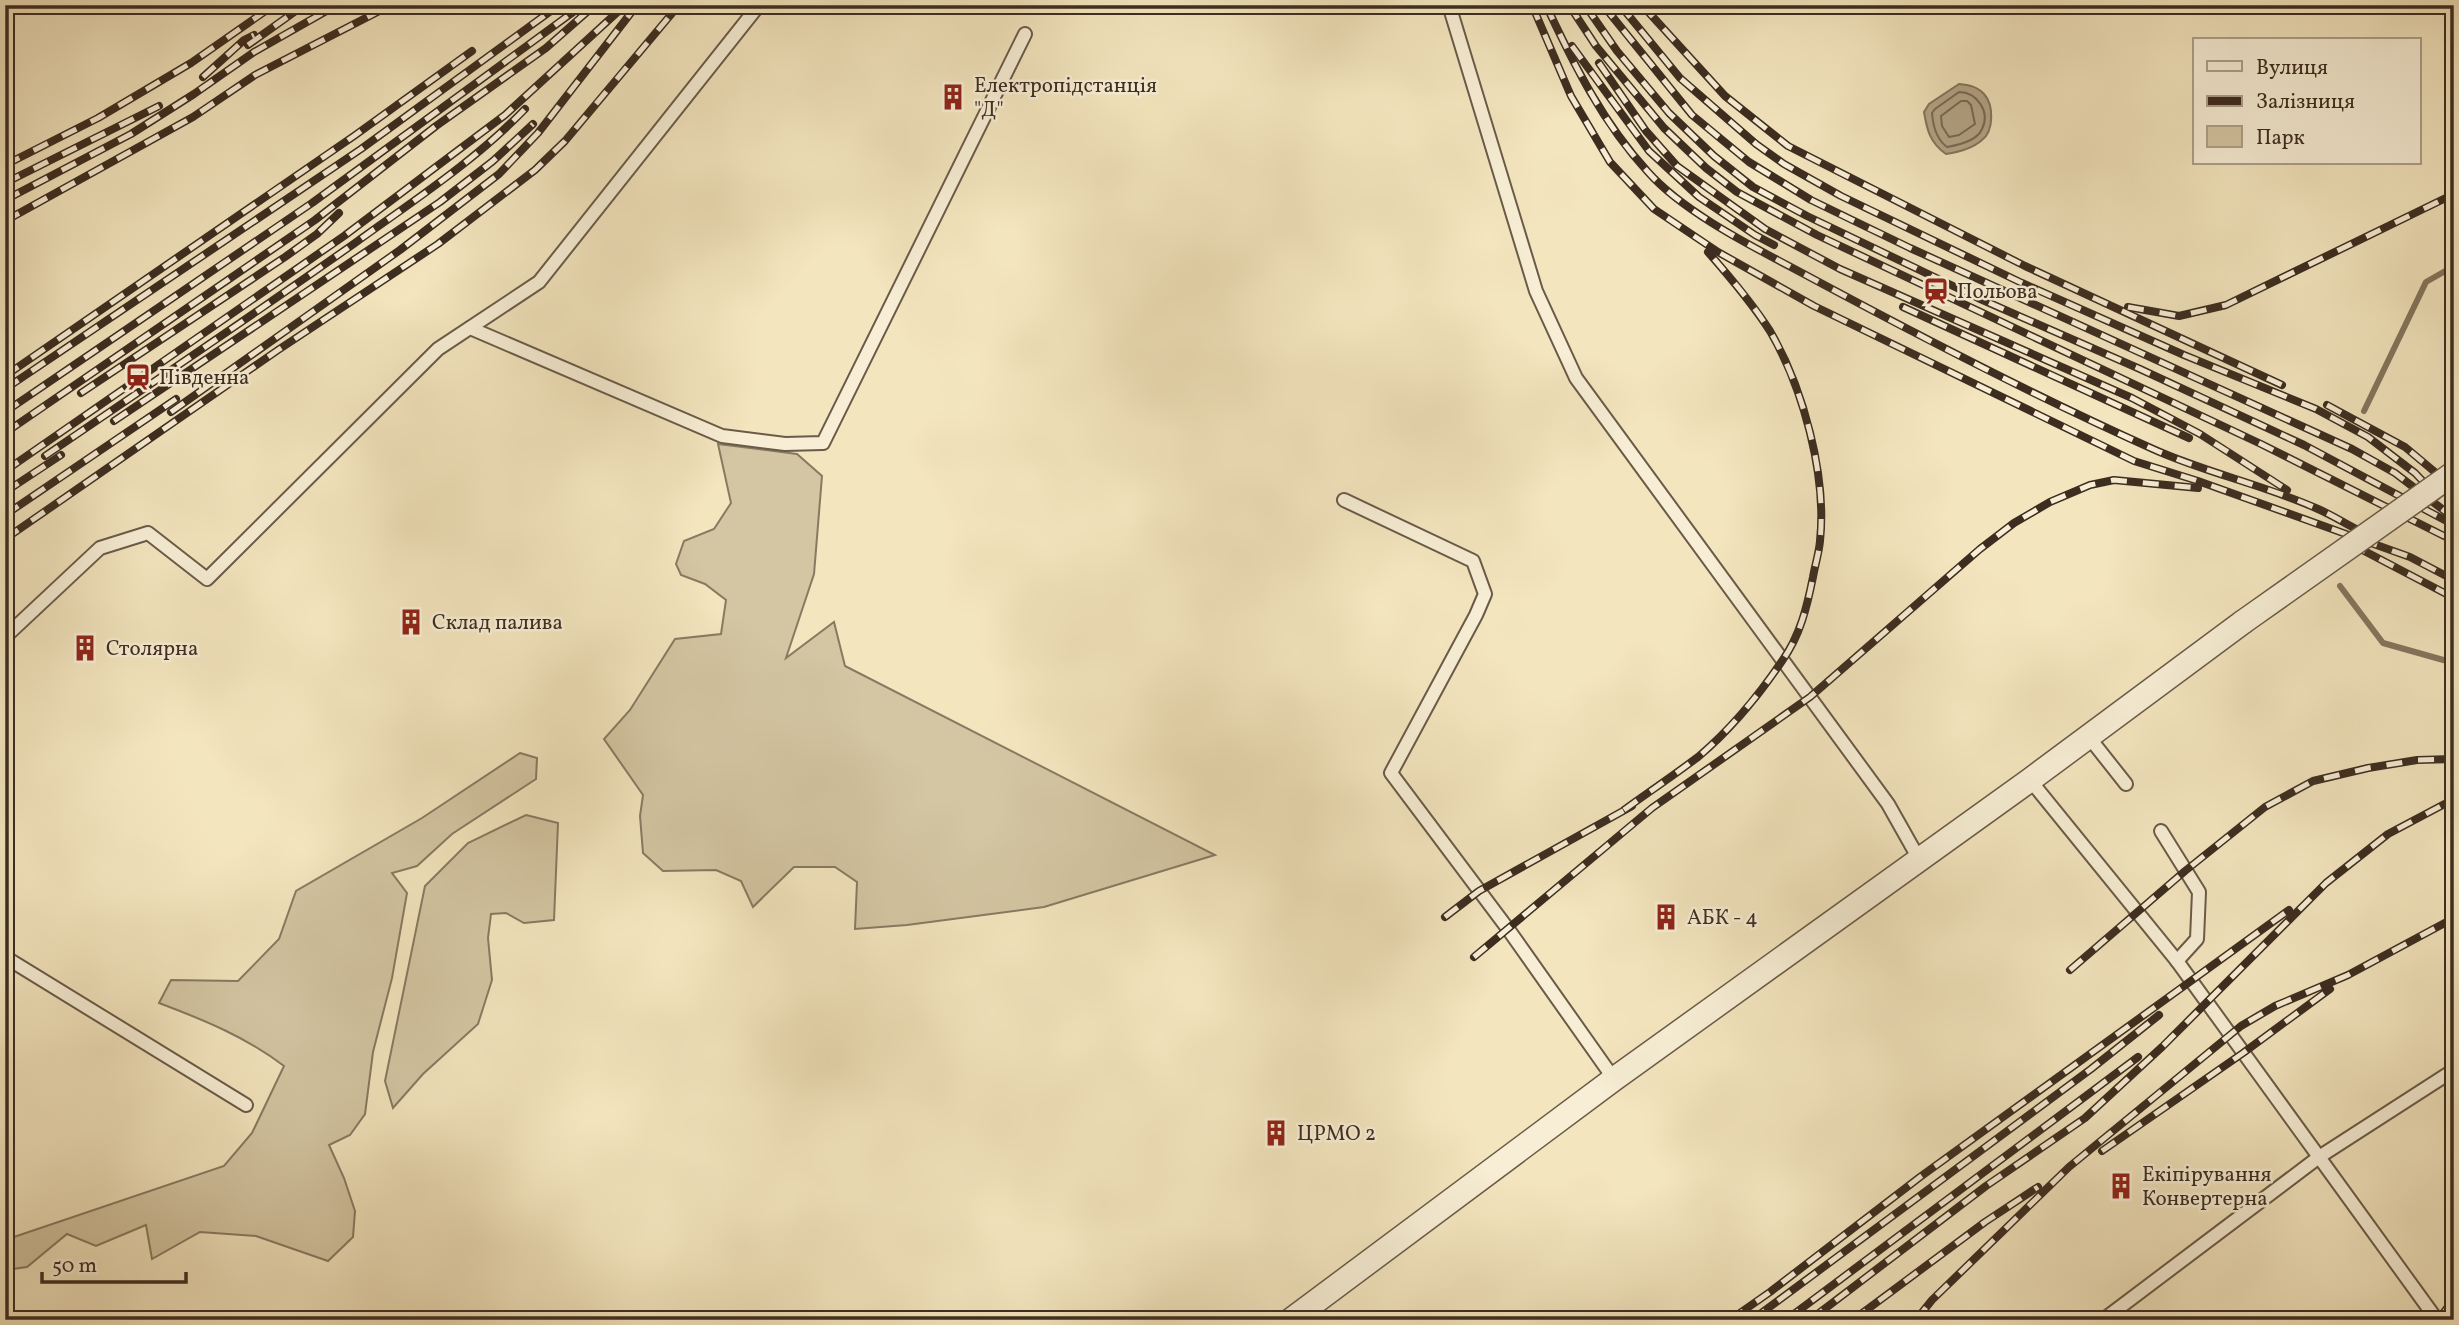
<svg xmlns="http://www.w3.org/2000/svg" width="2459" height="1325" font-family="Vollkorn,serif">
<rect width="100%" height="100%" fill="#f3e5be"/>
<filter id="stains"><feTurbulence type="fractalNoise" baseFrequency=".00286" numOctaves="4"/><feColorMatrix values="0 0 0 0 .2 0 0 0 0 .09 0 0 0 0 .02 0 0 0 .5 -.17"/></filter>
<radialGradient id="worn" r=".72"><stop offset=".6" stop-color="#630" stop-opacity="0"/><stop offset="1" stop-color="#630" stop-opacity=".3"/></radialGradient>
<g fill="#d4c6a3" stroke="#887a62" stroke-width="2">
<polygon points="718,444 797,454 822,476 814,574 786,658 834,622 845,666 1215,855 1044,907 907,925 855,929 857,882 835,867 794,867 753,907 741,881 716,870 663,871 643,853 640,816 643,795 604,739 630,710 675,639 721,634 726,600 705,584 681,575 676,564 684,541 714,529 731,503"/>
<path d="M520 753 537 758 536 779 452 834 417 866 392 873 407 893 392 978 373 1052 365 1114 350 1135 329 1145 344 1178 355 1211 353 1237 328 1261 256 1236 200 1232 152 1259 146 1225 96 1246 67 1234 27 1267 5 1270V1240L224 1166 252 1133 284 1066C246 1037 204 1020 159 1003L171 980 238 981 279 939 296 891 422 818Z"/>
<polygon points="526,815 558,823 554,920 524,923 506,913 491,914 488,938 492,980 478,1024 423,1074 393,1108 385,1081 425,886 468,843"/>
</g>
<path fill="#b5a688" stroke="#85765e" stroke-width="2" d="M1959 84C1968 85 1977 86 1984 94 1994 105 1994 131 1982 140 1972 149 1959 152 1946 154 1930 143 1927 130 1924 112L1929 104Z"/>
<g fill="none" stroke-linecap="round" stroke-linejoin="round">
<g stroke="#796a54" stroke-width="2">
<path d="M1959 92C1976 92 1991 111 1982 129 1977 141 1959 145 1947 147 1936 139 1933 126 1932 113L1935 109Z"/>
<polygon points="1961,101 1967,101 1971,105 1975,124 1959,135 1949,137 1942,126 1941,116"/>
</g>
<g stroke="#85765e" stroke-width="6">
<polyline points="2364,411 2426,282 2454,266"/>
<polyline points="2340,586 2383,643 2454,663"/>
</g>
<g stroke="#6a5b48" stroke-width="16">
<g id="service">
<polyline points="1449,5 1536,291 1576,378 1888,804 1919,859"/>
<polyline points="470,328 722,436 785,444 823,443 1025,34"/>
<polyline points="1344,500 1473,561 1485,594 1476,615 1391,773 1508,929 1614,1079"/>
<polyline points="5,637 100,548 148,533 207,579 438,349 539,282 759,5"/>
<polyline points="2088,736 2126,784"/>
<polyline points="2030,780 2177,961 2319,1157 2454,1070"/>
<polyline points="2161,831 2199,892 2197,939 2177,961"/>
<polyline points="5,957 246,1105"/>
<polyline points="2103,1320 2319,1157 2437,1320"/>
</g>
</g>
<g stroke="#6a5b48" stroke-width="26">
<polyline id="minor" points="1291,1320 1614,1079 2030,780 2243,622"/>
</g>
<polyline stroke="#3d2d20" stroke-width="3.5" stroke-dasharray="2 3.5" stroke-linecap="butt" points="1808,8 1814,5"/>
<use href="#service" stroke="#f7eed5" stroke-width="12"/>
<use href="#minor" stroke="#f7eed5" stroke-width="23"/>
<g stroke="#3d2d20" stroke-width="8">
<g id="rail">
<polyline points="1532,5 1571,96 1610,162 1654,209 1718,252 1814,306 2134,461 2198,481 2410,557 2454,580"/>
<path d="M1546 5C1574 65 1603 123 1648 172 1687 216 1764 252 1817 281 1927 340 2039 398 2153 449 2206 473 2265 485 2318 509 2332 515 2346 524 2360 531"/>
<polyline points="1569,5 1596,46 1664,128 1706,168 1737,192 1817,235 2261,444 2454,541"/>
<polyline points="1585,5 1617,51 1669,113 1714,156 1753,187 1807,216 1978,298 2140,369 2304,445 2454,525"/>
<polyline points="1603,5 1692,115 1749,162 1811,200 1910,248 2352,449 2395,473 2446,512"/>
<polyline points="1620,5 1680,78 1756,144 1784,164 1841,196 2022,283 2184,355 2316,409 2368,437 2415,473 2437,496"/>
<polyline points="1642,5 1725,96 1788,146 2025,266 2282,385"/>
<polyline points="248,45 304,5"/>
<polyline points="1572,46 1649,151 1699,197 1755,235 1774,245"/>
<polyline points="1599,63 1646,131 1677,166 1765,229 1840,269 2132,398 2200,434 2287,490"/>
<polyline points="203,77 244,40 254,35"/>
<polyline points="5,165 98,118 191,63 274,5"/>
<polyline points="5,183 159,106"/>
<polyline points="5,200 131,134 194,94 254,52 337,5"/>
<polyline points="5,221 193,117 255,75 391,5"/>
<polyline points="1903,307 2189,438"/>
<polyline points="2128,307 2179,316 2226,305 2454,194"/>
<polyline points="5,376 354,136 472,51"/>
<polyline points="5,389 361,149 559,5"/>
<polyline points="81,393 285,257 317,234 339,213"/>
<polyline points="2327,405 2405,447 2454,488"/>
<polyline points="5,412 312,203 580,7"/>
<polyline points="171,412 400,250 499,174 538,133 637,5"/>
<polyline points="114,421 440,202 493,161 533,124"/>
<polyline points="5,433 315,220 436,126 546,48 595,5"/>
<path d="M45 456C149 385 253 315 355 243 413 201 475 161 525 109"/>
<polyline points="5,471 344,236 505,115 623,7"/>
<polyline points="5,492 61,455"/>
<polyline points="5,515 176,399"/>
<polyline points="5,539 278,350 438,244 535,170 565,141 679,5"/>
<polyline points="2351,544 2454,598"/>
<path d="M1624 810C1649 792 1674 775 1698 757 1729 731 1759 695 1782 661 1800 636 1807 607 1813 577 1815 565 1819 553 1820 541 1827 475 1803 388 1770 331 1752 303 1730 277 1708 252"/>
<polyline points="1445,917 1479,891 1632,806"/>
<polyline points="1474,957 1652,808 1810,697 1980,549 2014,523 2050,502 2090,485 2114,480 2198,488"/>
<polyline points="2070,970 2185,871 2265,807 2313,781 2368,768 2417,760 2454,759"/>
<polyline points="2102,1151 2243,1053 2330,989"/>
<polyline points="1730,1320 1770,1292 1920,1177 2289,910"/>
<polyline points="1752,1320 2091,1069 2159,1015"/>
<polyline points="1786,1320 2138,1057"/>
<polyline points="1810,1320 1986,1186 2085,1118 2162,1047 2326,883 2388,834 2454,799"/>
<polyline points="1853,1320 1985,1222 2038,1187"/>
<polyline points="1916,1320 1932,1300 2069,1167 2241,1026 2275,1006 2348,975 2454,918"/>
<polyline points="2438,1320 2454,1299"/>
</g>
</g>
<use href="#rail" stroke="#f7eed5" stroke-width="5" stroke-dasharray="16" stroke-linecap="butt"/>
<g stroke="#6a5b48" stroke-width="26" stroke-linecap="butt">
<polyline id="minor-bridge" points="2243,622 2454,473"/>
</g>
<use href="#minor-bridge" stroke="#f7eed5" stroke-width="23"/>
</g>
<defs>
<g id="building-bare" transform="scale(2.1)"><path d="M-4-6H4V6H1V3H-1V6H-4ZM-2.5-4.3h1.7v1.8h-1.7ZM.8-4.3h1.7v1.8H.8ZM-2.5-1h1.7V.8h-1.7ZM.8-1h1.7V.8H.8Z" fill="#8f2418" stroke="#f7eed5" stroke-width="2.5" paint-order="stroke"/></g>
<g id="station-bare" transform="scale(2.1)"><path d="M-3-6H3Q5-6 5-4V2Q5 4 3 4L4.5 6H3L1.5 4h-3L-3 6H-4.5L-3 4Q-5 4-5 2V-4Q-5-6-3-6ZM-3.5-4v3h7v-3ZM-3.5 1v1.5H-2V1ZM2 1v1.5H3.5V1Z" fill="#8f2418" stroke="#f7eed5" stroke-width="2.5" paint-order="stroke"/></g>
</defs>
<g fill-rule="evenodd">
<use href="#building-bare" x="953" y="97"/>
<use href="#station-bare" x="1936" y="291"/>
<use href="#station-bare" x="138" y="377"/>
<use href="#building-bare" x="411" y="622"/>
<use href="#building-bare" x="85" y="648"/>
<use href="#building-bare" x="1666" y="917"/>
<use href="#building-bare" x="1276" y="1133"/>
<use href="#building-bare" x="2121" y="1186"/>
</g>
<g text-anchor="middle" stroke-width="5" stroke-linejoin="round" paint-order="stroke">
<g font-size="21" fill="#3d2d20" stroke="#f7eed5" text-anchor="start">
<text x="974" y="92">Електропідстанція<tspan x="974" dy="24">"Д"</tspan></text>
<text x="1957" y="298">Польова</text>
<text x="159" y="384">Південна</text>
<text x="432" y="629">Склад палива</text>
<text x="106" y="655">Столярна</text>
<text x="1687" y="924">АБК - 4</text>
<text x="1297" y="1140">ЦРМО 2</text>
<text x="2142" y="1181">Екіпірування<tspan x="2142" dy="24">Конвертерна</tspan></text>
</g>
</g>
<rect width="2459" height="1325" fill="none" stroke="#f3e5be" stroke-width="28"/>
<rect x="7" y="7" width="2445" height="1311" fill="none" stroke="#3d2d20" stroke-width="3.5"/>
<rect x="14" y="14" width="2431" height="1297" fill="none" stroke="#3d2d20" stroke-width="2"/>
<rect x="2193" y="38" width="228" height="126" fill="#f7eed5" stroke="#ada18d" stroke-width="2"/>
<rect x="2207" y="61" width="35" height="10" fill="#f7eed5" stroke="#ada18d" stroke-width="2"/>
<text x="2256" y="74" font-size="21" fill="#3d2d20">Вулиця</text>
<rect x="2207" y="96" width="35" height="10" fill="#3d2d20" stroke="#ada18d" stroke-width="2"/>
<text x="2256" y="108" font-size="21" fill="#3d2d20">Залізниця</text>
<rect x="2207" y="126" width="35" height="21" fill="#d4c6a3" stroke="#ada18d" stroke-width="2"/>
<text x="2256" y="144" font-size="21" fill="#3d2d20">Парк</text>
<path d="M42 1272v10h144v-10" fill="none" stroke="#3d2d20" stroke-width="3.5"/>
<text x="52" y="1272" font-size="21" fill="#3d2d20" stroke="#f7eed5" stroke-width="5" paint-order="stroke">50 m</text>
<rect width="100%" height="100%" filter="url(#stains)"/>
<rect width="100%" height="100%" fill="url(#worn)"/>
</svg>
